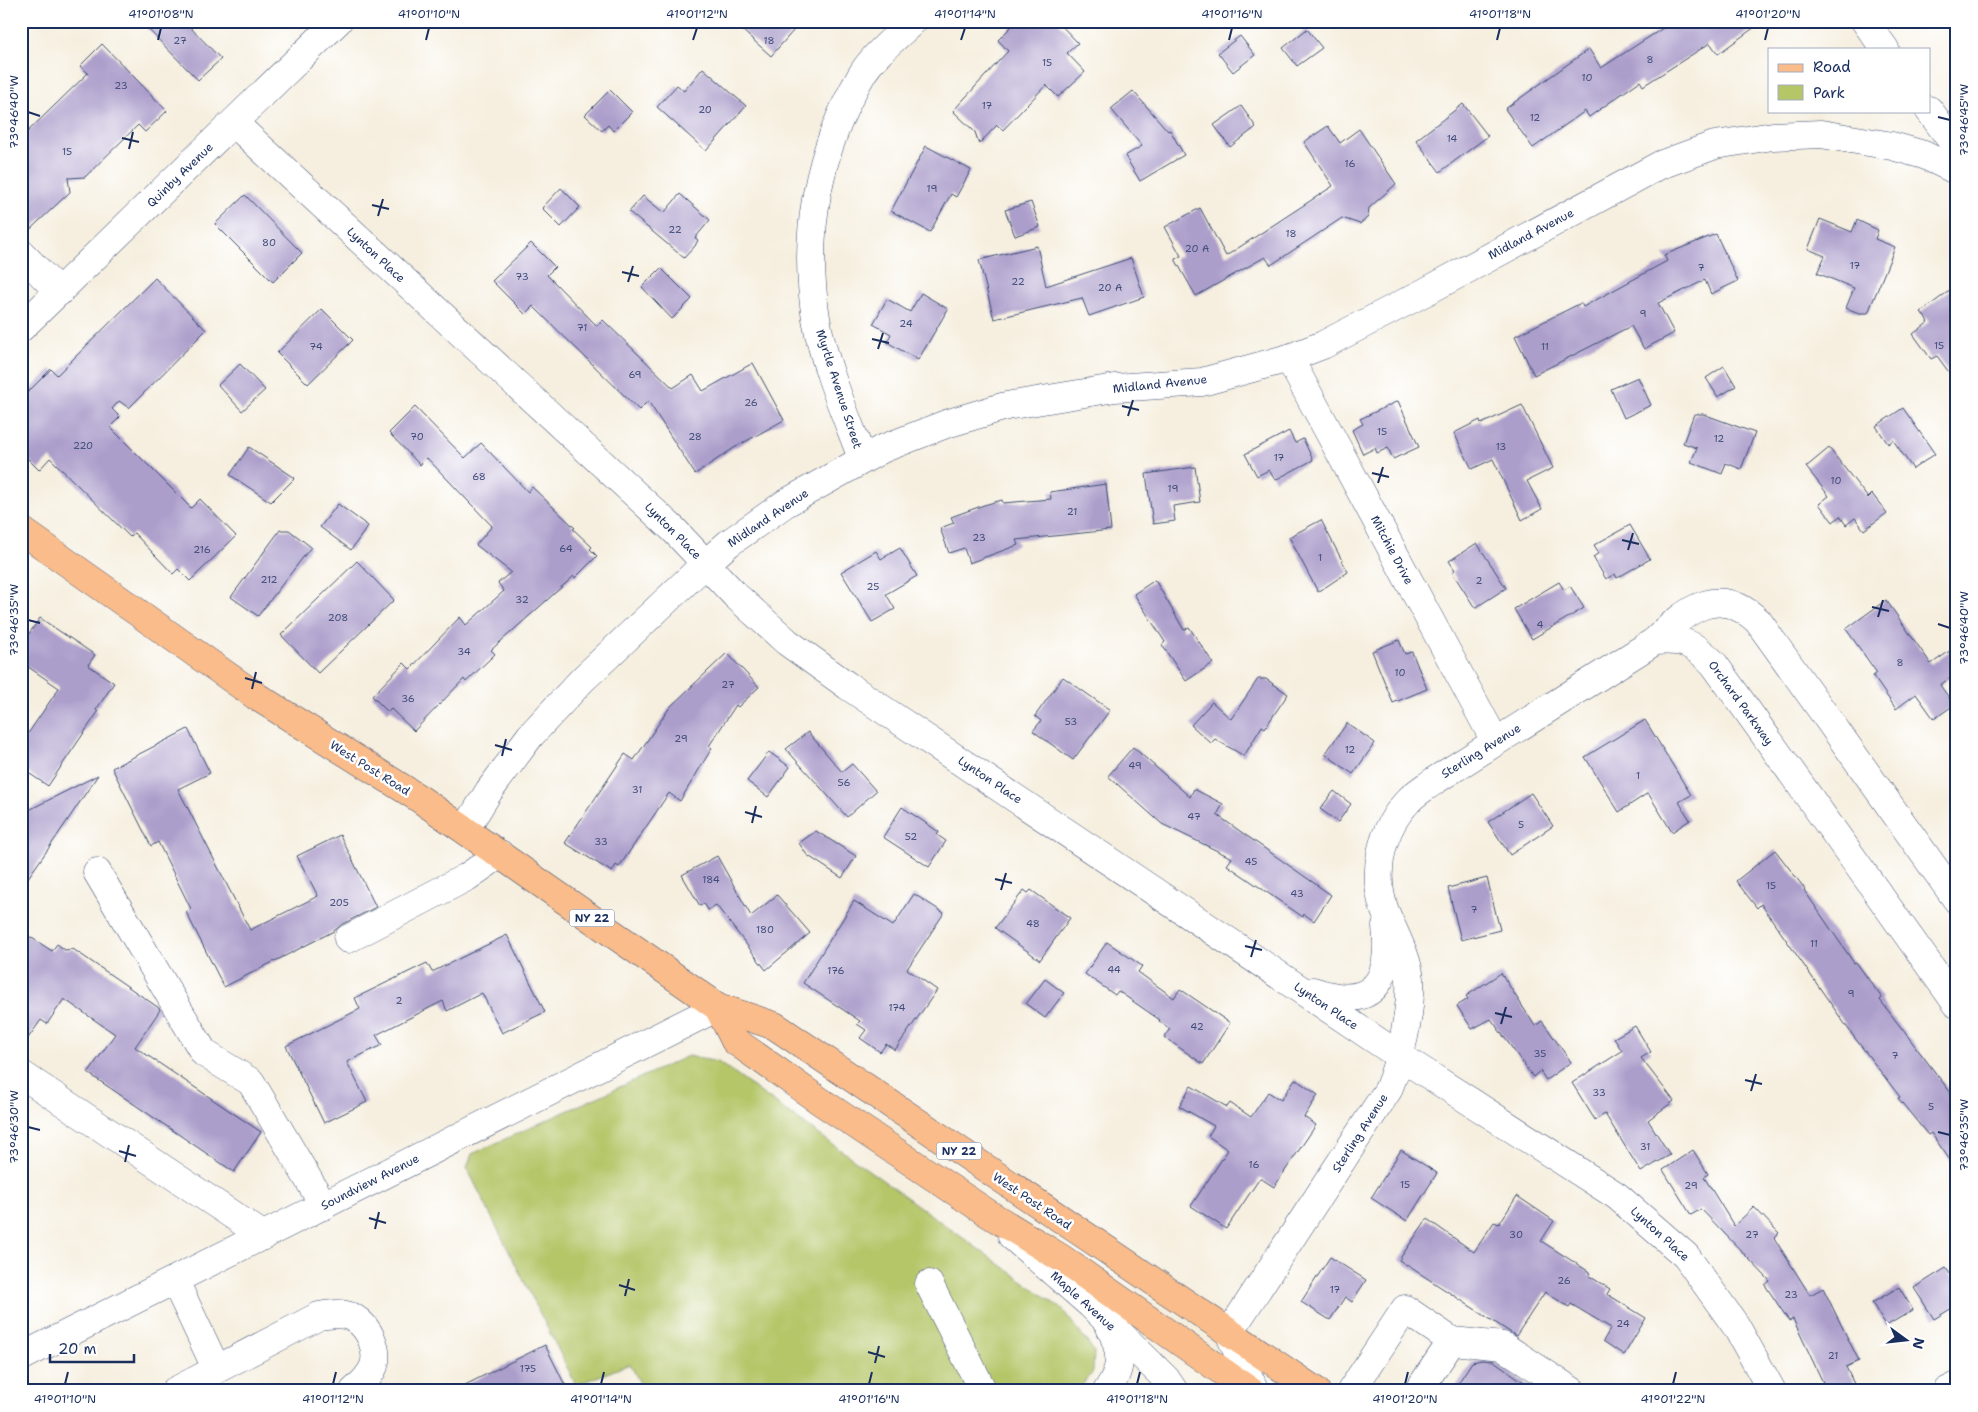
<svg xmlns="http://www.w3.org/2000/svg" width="1978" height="1412" font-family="'Shantell Sans',sans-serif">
<rect width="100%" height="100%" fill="#fff"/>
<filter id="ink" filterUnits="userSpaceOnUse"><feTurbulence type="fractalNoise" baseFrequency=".02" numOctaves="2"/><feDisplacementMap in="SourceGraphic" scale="10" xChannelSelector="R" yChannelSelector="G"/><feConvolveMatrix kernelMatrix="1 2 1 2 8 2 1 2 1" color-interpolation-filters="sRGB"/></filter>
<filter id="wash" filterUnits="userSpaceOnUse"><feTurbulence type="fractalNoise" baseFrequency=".0096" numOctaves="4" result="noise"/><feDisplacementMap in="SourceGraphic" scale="20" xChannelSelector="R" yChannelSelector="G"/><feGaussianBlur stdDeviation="1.12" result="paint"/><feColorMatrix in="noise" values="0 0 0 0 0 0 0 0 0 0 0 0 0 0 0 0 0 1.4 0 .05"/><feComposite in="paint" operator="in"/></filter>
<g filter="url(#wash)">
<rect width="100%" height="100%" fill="#f6efdf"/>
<polygon fill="#b5c669" stroke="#687a64" points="688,1056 718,1062 1062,1309 1094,1351 1093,1372 1077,1391 644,1391 630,1364 576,1385 467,1168 472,1154"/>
<g id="blocks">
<g fill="#ac9ecb">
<polygon points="140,21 184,21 221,59 198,80"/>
<polygon points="732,21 802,21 771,56"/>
<polygon points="1017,21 1057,21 1078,43 1067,53 1085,72 1058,97 1046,85 1003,130 997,125 979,144 975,132 953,111 1008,51 998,40"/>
<polygon points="1674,21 1763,21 1718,54 1710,43 1643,86 1640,81 1589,117 1585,111 1533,148 1505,109 1589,49 1601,68"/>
<polygon points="1307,29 1322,48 1297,66 1283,48"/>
<polygon points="1240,36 1255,55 1233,72 1218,53"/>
<polygon points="102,44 167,111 145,132 138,125 85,177 68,178 70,192 21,238 21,138 88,73 80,66"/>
<polygon points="703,68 746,106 706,151 657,107 677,85 684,91"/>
<polygon points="610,90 632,112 613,131 608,125 602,131 585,115"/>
<polygon points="1133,91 1168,131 1170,130 1184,155 1140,181 1125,156 1142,146 1111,109"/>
<polygon points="1463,104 1488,136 1440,172 1416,140"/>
<polygon points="1241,106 1256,127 1230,147 1214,125"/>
<polygon points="1328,126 1340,143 1359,129 1396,184 1369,208 1368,217 1360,224 1342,218 1271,265 1265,257 1196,296 1175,259 1181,256 1165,227 1200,208 1226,256 1333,186 1304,142"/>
<polygon points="926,146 971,170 956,197 951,194 930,232 891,211"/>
<polygon points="561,188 580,207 561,227 542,208"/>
<polygon points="680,194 710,220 695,238 698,240 695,246 684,258 629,212 643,196 664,213"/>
<polygon points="245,195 302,253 273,282 215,224"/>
<polygon points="1031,202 1040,227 1015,236 1005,210"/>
<polygon points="1820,219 1852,232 1857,220 1878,230 1875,239 1895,247 1868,313 1859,313 1846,308 1854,288 1817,273 1825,256 1808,249"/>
<polygon points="1716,234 1738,281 1711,294 1705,280 1658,303 1674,333 1644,349 1631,326 1534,375 1515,336 1581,303 1583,307 1667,261 1664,255"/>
<polygon points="531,243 555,267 547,275 597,326 603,320 673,388 693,375 703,391 753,363 784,420 734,448 695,474 648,401 639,410 533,306 525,314 492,281"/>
<polygon points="1037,246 1046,286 1131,258 1144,297 1089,316 1082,298 994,319 979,260"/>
<polygon points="661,268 692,299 672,319 642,287"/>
<polygon points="155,278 206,330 129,408 119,401 112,409 120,417 110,427 191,508 200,499 236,536 190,581 178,569 173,574 134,533 130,537 50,458 39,470 21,452 21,399 51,369 57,375"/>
<polygon points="1957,285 1957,383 1937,356 1931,359 1913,334 1929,322 1921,312"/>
<polygon points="921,293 948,309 918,360 887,342 891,334 873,324 887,299 910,312"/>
<polygon points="322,309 353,340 308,384 277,353"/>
<polygon points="240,364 265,390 242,411 218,385"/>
<polygon points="1724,366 1736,386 1718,397 1706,378"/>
<polygon points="1638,377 1651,405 1624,418 1611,389"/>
<polygon points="1398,401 1419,447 1393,459 1388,448 1377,453 1375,448 1363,454 1352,430 1363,424 1360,419"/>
<polygon points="1522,405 1553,468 1527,481 1542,509 1522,520 1493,459 1472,469 1454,433 1480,420 1481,424"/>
<polygon points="415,407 465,458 481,443 528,492 532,487 575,528 573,529 592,547 590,549 597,556 575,578 574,576 491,650 495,654 466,682 464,679 414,731 391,709 388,712 372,696 404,663 410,669 460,617 466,625 504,591 498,583 511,572 476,545 492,526 427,458 420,465 389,433"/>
<polygon points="1903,408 1935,454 1913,469 1893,440 1888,444 1876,426"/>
<polygon points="1694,414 1703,414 1755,433 1741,469 1726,463 1722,474 1691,462 1697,448 1683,443"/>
<polygon points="1289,431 1295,443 1303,439 1313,460 1275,480 1269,470 1257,476 1245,454"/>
<polygon points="249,447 295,478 271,502 230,475"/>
<polygon points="1829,448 1868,498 1872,494 1887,513 1864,530 1855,518 1846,525 1840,516 1833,522 1819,504 1829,496 1806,467"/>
<polygon points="1195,467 1200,502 1173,506 1175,521 1153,524 1146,474"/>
<polygon points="1106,484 1111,530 1016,540 1018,545 969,563 964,548 949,553 940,528 954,523 951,517 984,505 1002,500 1003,503 1051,499 1050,492"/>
<polygon points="338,504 368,526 351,550 320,527"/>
<polygon points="1321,520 1348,572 1318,592 1289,537"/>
<polygon points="1630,525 1650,559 1617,578 1615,574 1606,579 1593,557 1599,553 1594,545"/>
<polygon points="280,530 289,530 311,547 258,616 231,597"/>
<polygon points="1477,543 1506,588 1475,608 1452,572 1455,570 1449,561"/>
<polygon points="900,548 917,576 886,594 895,609 872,622 841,572 876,551 881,559"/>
<polygon points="357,561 394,600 318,673 281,635"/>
<polygon points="1155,580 1184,630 1189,627 1213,663 1186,681 1162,645 1165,642 1134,594"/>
<polygon points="1559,582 1564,590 1570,586 1584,608 1532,639 1514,609"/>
<polygon points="1886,600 1931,664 1957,646 1957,673 1940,685 1954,705 1934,719 1916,694 1896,709 1873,676 1877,673 1846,629"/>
<polygon points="40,618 95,655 88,665 114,683 96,710 98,712 48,786 21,768 21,744 59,688 21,662 21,645"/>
<polygon points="1399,640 1405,654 1412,652 1427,689 1393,703 1372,651"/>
<polygon points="727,653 759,687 738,707 736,705 709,746 712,748 680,801 669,793 619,867 616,865 612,872 565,843 625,754 634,760 670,707"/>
<polygon points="1063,677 1110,710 1073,760 1033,731 1041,721 1035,716"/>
<polygon points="1258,679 1266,679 1288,694 1265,728 1262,726 1244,756 1215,739 1211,743 1191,725 1212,702 1231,719"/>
<polygon points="1645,720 1691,795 1679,802 1690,820 1672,832 1648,793 1619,812 1585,757"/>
<polygon points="1347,723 1375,743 1353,774 1325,754"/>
<polygon points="188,729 210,773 178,789 250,930 318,896 297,856 340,835 376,907 341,925 334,931 224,987 186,912 191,909 158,842 151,846 112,768"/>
<polygon points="808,732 842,772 852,764 876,791 847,817 786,749"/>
<polygon points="1133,747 1190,797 1194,789 1223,804 1217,815 1331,895 1314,921 1304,914 1303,917 1227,865 1232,858 1162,824 1108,776"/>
<polygon points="769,752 790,767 768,797 747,781"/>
<polygon points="98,775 55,839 21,888 21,819 27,811"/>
<polygon points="1334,791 1351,804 1338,822 1320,809"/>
<polygon points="1531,793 1553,826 1510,855 1488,822"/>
<polygon points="902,807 939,832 937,835 946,841 929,867 883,837"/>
<polygon points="816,831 856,856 842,878 807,855 799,843"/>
<polygon points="1775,850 1805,889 1804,890 1854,963 1856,962 1882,998 1880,1000 1957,1101 1957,1170 1931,1133 1928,1135 1898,1098 1900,1097 1854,1037 1761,904 1757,908 1736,881"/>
<polygon points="717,856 751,916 777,895 810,933 766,970 716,905 708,910 704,903 700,906 682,875"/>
<polygon points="1487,878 1500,930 1461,940 1448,888"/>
<polygon points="1024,890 1028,893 1031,890 1070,918 1040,960 995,928"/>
<polygon points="914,894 944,913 907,969 937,990 895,1050 886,1044 880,1052 860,1038 866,1030 857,1024 860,1021 803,983 854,901 893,926"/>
<polygon points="21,931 52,951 57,944 65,950 73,949 159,1008 160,1010 135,1047 261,1132 234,1172 88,1073 115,1034 64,999 47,1024 41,1020 21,1048"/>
<polygon points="507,935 545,1012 502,1033 482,993 447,1011 443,1001 376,1035 382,1045 347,1062 367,1102 324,1123 286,1046 360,1009 355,998 427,963 432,972"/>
<polygon points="1107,942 1142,966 1138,972 1174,998 1180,989 1230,1023 1203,1064 1164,1037 1170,1029 1159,1021 1160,1020 1118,991 1115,995 1085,974"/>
<polygon points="1501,973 1535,1026 1542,1021 1571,1062 1546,1080 1540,1071 1533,1077 1491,1019 1472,1029 1457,1006 1468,999 1466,996"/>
<polygon points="1045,979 1064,993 1045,1018 1026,1004"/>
<polygon points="1635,1026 1651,1052 1641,1058 1674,1101 1648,1120 1670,1155 1641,1172 1605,1114 1595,1120 1572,1083 1622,1051 1614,1038"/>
<polygon points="1295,1079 1318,1095 1304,1117 1316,1125 1274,1187 1260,1178 1226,1229 1191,1206 1228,1150 1208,1136 1214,1126 1179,1106 1191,1086 1227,1107 1230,1103 1251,1117 1268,1092 1281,1100"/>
<polygon points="1401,1150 1437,1173 1407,1221 1371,1198"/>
<polygon points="1693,1150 1708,1174 1704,1177 1734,1226 1754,1207 1779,1233 1774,1238 1810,1295 1823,1288 1859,1361 1846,1367 1854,1384 1839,1391 1827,1391 1793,1319 1789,1321 1765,1285 1770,1281 1701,1209 1691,1215 1663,1170"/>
<polygon points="1517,1196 1554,1221 1541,1241 1591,1273 1589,1276 1610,1289 1607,1294 1646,1318 1624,1355 1603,1341 1611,1328 1571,1304 1569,1307 1545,1292 1516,1336 1399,1260 1427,1219 1474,1252 1494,1222 1499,1224"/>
<polygon points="1330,1257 1366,1280 1352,1302 1345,1297 1330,1320 1301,1302"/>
<polygon points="1946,1268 1957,1284 1957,1305 1934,1319 1914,1288"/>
<polygon points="1899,1287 1913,1310 1886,1326 1872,1303"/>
<polygon points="545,1345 568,1391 453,1391"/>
<polygon points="1482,1360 1494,1361 1536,1391 1453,1391 1472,1362"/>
</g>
</g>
</g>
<g filter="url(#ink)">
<use href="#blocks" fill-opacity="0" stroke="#3c4c71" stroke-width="1"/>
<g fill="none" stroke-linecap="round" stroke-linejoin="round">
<g stroke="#3c4c71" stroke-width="29">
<g id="minor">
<polyline points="1865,21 1885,49"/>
<polyline points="1929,110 1957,148"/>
<polyline points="234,123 674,530 735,595 787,642 848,686 1401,1057 1617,1196 1686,1256 1736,1326 1772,1391"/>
<polyline points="21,253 59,292"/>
<polyline points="21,328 338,21"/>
<polyline points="1289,358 1495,741"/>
<path d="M862 458C845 413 824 366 816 318 802 234 818 150 861 76 873 55 896 38 913 21"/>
<path d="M1655 641C1684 639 1693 643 1714 664L1957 1004"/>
<polyline points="465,830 489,791 530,736 582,680 705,564 729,543 786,503 882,449 946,424 1006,406 1115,388 1202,382 1289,358 1323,345 1427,291 1660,165 1715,145 1773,136 1821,134 1892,146 1924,155 1957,171"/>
<polyline points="97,872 204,1053 251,1082 324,1206"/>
<polyline points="348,939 467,877 500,854"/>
<path d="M1313 991C1372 1011 1392 983 1386 926"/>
<polyline points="21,1074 264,1236"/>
<polyline points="1012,1236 1091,1305 1166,1379 1174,1391"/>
<polyline points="175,1281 216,1368"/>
<polyline points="929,1284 983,1391"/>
<polyline points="21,1357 718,1007"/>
<path d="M175 1391 319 1316C330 1314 343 1312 354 1318 369 1327 379 1349 374 1366 370 1376 362 1384 354 1391"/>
<path d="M1107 1391C1124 1365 1122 1352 1109 1325"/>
<path d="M1255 1391 1229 1333 1388 1090C1400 1061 1412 1010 1410 979 1407 955 1394 933 1385 911 1371 873 1381 828 1410 799 1417 792 1426 787 1434 781L1655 641C1687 609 1718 584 1758 621L1957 900"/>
<polyline points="1351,1391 1405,1309 1452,1341 1503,1346 1572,1391"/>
<polyline points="1418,1391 1452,1341"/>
<polyline points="1947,1391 1957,1386"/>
</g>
</g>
<g stroke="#3c4c71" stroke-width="29">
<g id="major">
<polyline points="21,530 256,696 420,799 718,1007 775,1026 1316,1391"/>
<polyline points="718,1007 735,1041 820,1101 989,1214 1061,1258 1250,1391"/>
</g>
</g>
<use href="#minor" stroke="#fff" stroke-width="28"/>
<use href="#major" stroke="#f9bc8a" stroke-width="28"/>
</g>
</g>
<path fill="none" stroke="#1b2f5e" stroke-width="2" d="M158 40 161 28M426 40 429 28M693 40 697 28M961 40 965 28M1229 40 1232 28M1497 40 1500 28M1765 40 1768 28M28 112 40 116M1938 117 1950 120M122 138 139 142M129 149 133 132M372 205 389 209M378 216 383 199M622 272 639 276M628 282 633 266M872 339 889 343M878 349 883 333M1122 406 1139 410M1128 416 1133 400M1372 473 1389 477M1378 483 1383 467M1622 540 1639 544M1628 550 1633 533M1872 607 1889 611M1878 617 1883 600M28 620 40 623M1938 624 1950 628M245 678 262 683M252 689 256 672M495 745 512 750M502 756 506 739M745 812 762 817M752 823 756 806M995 879 1012 883M1001 890 1006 873M1245 946 1262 950M1251 957 1256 940M1495 1013 1512 1017M1501 1024 1506 1007M1745 1080 1762 1084M1751 1091 1756 1074M28 1127 40 1130M1938 1132 1950 1135M119 1151 136 1156M125 1162 129 1145M369 1218 386 1223M375 1229 379 1212M619 1285 635 1290M625 1296 629 1279M868 1352 885 1357M875 1363 879 1346M65 1384 68 1372M333 1384 336 1372M601 1384 604 1372M869 1384 872 1372M1137 1384 1140 1372M1405 1384 1408 1372M1673 1384 1676 1372"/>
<g text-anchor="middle" stroke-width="5" stroke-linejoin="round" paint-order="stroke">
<g font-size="10" fill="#3f4b79">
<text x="180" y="44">27</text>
<text x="769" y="44">18</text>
<text x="1650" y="63">8</text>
<text x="1047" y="66">15</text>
<text x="1587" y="81">10</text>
<text x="121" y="89">23</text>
<text x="987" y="109">17</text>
<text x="705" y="113">20</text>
<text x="1535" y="121">12</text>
<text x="1452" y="142">14</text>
<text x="67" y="155">15</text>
<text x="1350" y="167">16</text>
<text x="932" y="192">19</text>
<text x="675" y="233">22</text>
<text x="1291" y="237">18</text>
<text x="269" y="246">80</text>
<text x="1197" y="252">20 A</text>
<text x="1855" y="269">17</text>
<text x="1701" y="271">7</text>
<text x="522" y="280">73</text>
<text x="1018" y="285">22</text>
<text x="1110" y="291">20 A</text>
<text x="1643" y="317">9</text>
<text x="906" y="327">24</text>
<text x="582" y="331">71</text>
<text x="1939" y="349">15</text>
<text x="316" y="350">74</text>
<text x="1545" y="350">11</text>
<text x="635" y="378">69</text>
<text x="751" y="406">26</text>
<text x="1382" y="435">15</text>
<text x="417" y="440">70</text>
<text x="695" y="440">28</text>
<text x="1719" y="442">12</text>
<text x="83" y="449">220</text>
<text x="1501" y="450">13</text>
<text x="1279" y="461">17</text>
<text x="479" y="480">68</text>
<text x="1836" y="484">10</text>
<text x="1173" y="492">19</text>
<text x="1072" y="515">21</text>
<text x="979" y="541">23</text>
<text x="566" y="552">64</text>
<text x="202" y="553">216</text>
<text x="1320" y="561">1</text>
<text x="269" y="583">212</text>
<text x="1479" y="584">2</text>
<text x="873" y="590">25</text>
<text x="522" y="603">32</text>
<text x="338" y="621">208</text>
<text x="1540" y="628">4</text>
<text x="464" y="655">34</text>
<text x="1900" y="666">8</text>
<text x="1400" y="676">10</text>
<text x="728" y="688">27</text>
<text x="408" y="702">36</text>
<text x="1071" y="725">53</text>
<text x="681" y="742">29</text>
<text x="1350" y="753">12</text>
<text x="1135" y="769">49</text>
<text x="1638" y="779">1</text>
<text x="844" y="786">56</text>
<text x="637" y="793">31</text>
<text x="1194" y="820">47</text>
<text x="1521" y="828">5</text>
<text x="911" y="840">52</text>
<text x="601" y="845">33</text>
<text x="1251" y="865">45</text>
<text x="711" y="883">184</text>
<text x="1771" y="889">15</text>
<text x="1297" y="897">43</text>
<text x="339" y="906">205</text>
<text x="1474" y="913">7</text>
<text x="1033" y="927">48</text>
<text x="765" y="933">180</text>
<text x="1814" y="947">11</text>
<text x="1114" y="973">44</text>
<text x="836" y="974">176</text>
<text x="1851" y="997">9</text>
<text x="399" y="1004">2</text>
<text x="897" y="1011">174</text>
<text x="1197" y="1030">42</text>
<text x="1540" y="1057">35</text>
<text x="1895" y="1059">7</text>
<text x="1599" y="1096">33</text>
<text x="1931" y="1110">5</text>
<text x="1645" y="1150">31</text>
<text x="1254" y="1168">16</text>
<text x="1405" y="1188">15</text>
<text x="1691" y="1189">29</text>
<text x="1516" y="1238">30</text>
<text x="1752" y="1238">27</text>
<text x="1564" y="1284">26</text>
<text x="1335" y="1293">17</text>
<text x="1791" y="1298">23</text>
<text x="1623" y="1327">24</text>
<text x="1833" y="1359">21</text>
<text x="528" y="1372">175</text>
</g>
<g fill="#fff" stroke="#5f6d8e" stroke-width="1">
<rect x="569.5" y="909.5" width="45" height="17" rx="4"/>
<rect x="936.5" y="1142.5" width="45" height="17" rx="4"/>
</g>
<g font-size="11" font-weight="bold" fill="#1b2f5e">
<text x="592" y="922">NY 22</text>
<text x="959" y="1155">NY 22</text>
</g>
<g font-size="12" fill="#1b2f5e" stroke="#fff">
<text transform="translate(180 175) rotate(-44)" y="4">Quinby Avenue</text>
<text transform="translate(1531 234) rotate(-28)" y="4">Midland Avenue</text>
<text transform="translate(376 255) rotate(43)" y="4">Lynton Place</text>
<text transform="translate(1160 384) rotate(-6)" y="4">Midland Avenue</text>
<text transform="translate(839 389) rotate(72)" y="4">Myrtle Avenue Street</text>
<text transform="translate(768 518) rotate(-34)" y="4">Midland Avenue</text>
<text transform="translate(673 531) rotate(45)" y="4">Lynton Place</text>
<text transform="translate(1392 550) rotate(62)" y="4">Mitchie Drive</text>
<text transform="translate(1741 703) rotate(54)" y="4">Orchard Parkway</text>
<text transform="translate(1481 751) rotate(-32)" y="4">Sterling Avenue</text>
<text transform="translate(370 768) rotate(32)" y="4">West Post Road</text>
<text transform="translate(990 780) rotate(34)" y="4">Lynton Place</text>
<text transform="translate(1326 1006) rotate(34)" y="4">Lynton Place</text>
<text transform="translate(1360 1133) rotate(-57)" y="4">Sterling Avenue</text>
<text transform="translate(370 1182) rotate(-27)" y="4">Soundview Avenue</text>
<text transform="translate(1032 1201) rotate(34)" y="4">West Post Road</text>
<text transform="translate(1660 1234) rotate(42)" y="4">Lynton Place</text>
<text transform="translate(1083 1301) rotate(42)" y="4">Maple Avenue</text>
</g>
</g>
<rect width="1978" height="1412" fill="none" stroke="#fff" stroke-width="55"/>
<rect x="1768" y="48" width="162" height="65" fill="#ffffff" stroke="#a4acbf"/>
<rect x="1778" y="64" width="25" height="8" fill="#f9bc8a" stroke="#a4acbf"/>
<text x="1813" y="72" font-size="15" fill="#1b2f5e">Road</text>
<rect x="1778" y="85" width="25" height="15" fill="#b5c669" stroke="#a4acbf"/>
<text x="1813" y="98" font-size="15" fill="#1b2f5e">Park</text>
<g transform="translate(1906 1340) rotate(105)" stroke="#ffffff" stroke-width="4" paint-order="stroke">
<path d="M0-4L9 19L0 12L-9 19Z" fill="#1b2f5e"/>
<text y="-8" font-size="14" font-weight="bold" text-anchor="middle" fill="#1b2f5e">N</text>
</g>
<path d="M50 1354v8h84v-8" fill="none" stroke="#1b2f5e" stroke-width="2.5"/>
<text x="58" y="1354" font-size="15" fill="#1b2f5e" stroke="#ffffff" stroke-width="4" paint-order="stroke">20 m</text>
<rect x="28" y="28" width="1922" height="1356" fill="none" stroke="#1b2f5e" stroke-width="2"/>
<g font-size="12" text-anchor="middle" fill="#1b2f5e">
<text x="161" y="18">41°01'08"N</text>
<text x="429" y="18">41°01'10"N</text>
<text x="697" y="18">41°01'12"N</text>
<text x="965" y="18">41°01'14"N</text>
<text x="1232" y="18">41°01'16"N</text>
<text x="1500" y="18">41°01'18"N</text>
<text x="1768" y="18">41°01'20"N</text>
<text transform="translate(14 112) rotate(-90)" y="4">73°46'40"W</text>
<text transform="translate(1964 120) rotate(-90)" y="4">73°46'45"W</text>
<text transform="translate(14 620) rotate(-90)" y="4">73°46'35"W</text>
<text transform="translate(1964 628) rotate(-90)" y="4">73°46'40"W</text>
<text transform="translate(14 1127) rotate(-90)" y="4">73°46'30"W</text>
<text transform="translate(1964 1135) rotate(-90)" y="4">73°46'35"W</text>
<text x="65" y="1403">41°01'10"N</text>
<text x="333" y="1403">41°01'12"N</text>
<text x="601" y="1403">41°01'14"N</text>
<text x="869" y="1403">41°01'16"N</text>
<text x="1137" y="1403">41°01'18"N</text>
<text x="1405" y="1403">41°01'20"N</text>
<text x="1673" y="1403">41°01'22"N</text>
</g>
</svg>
